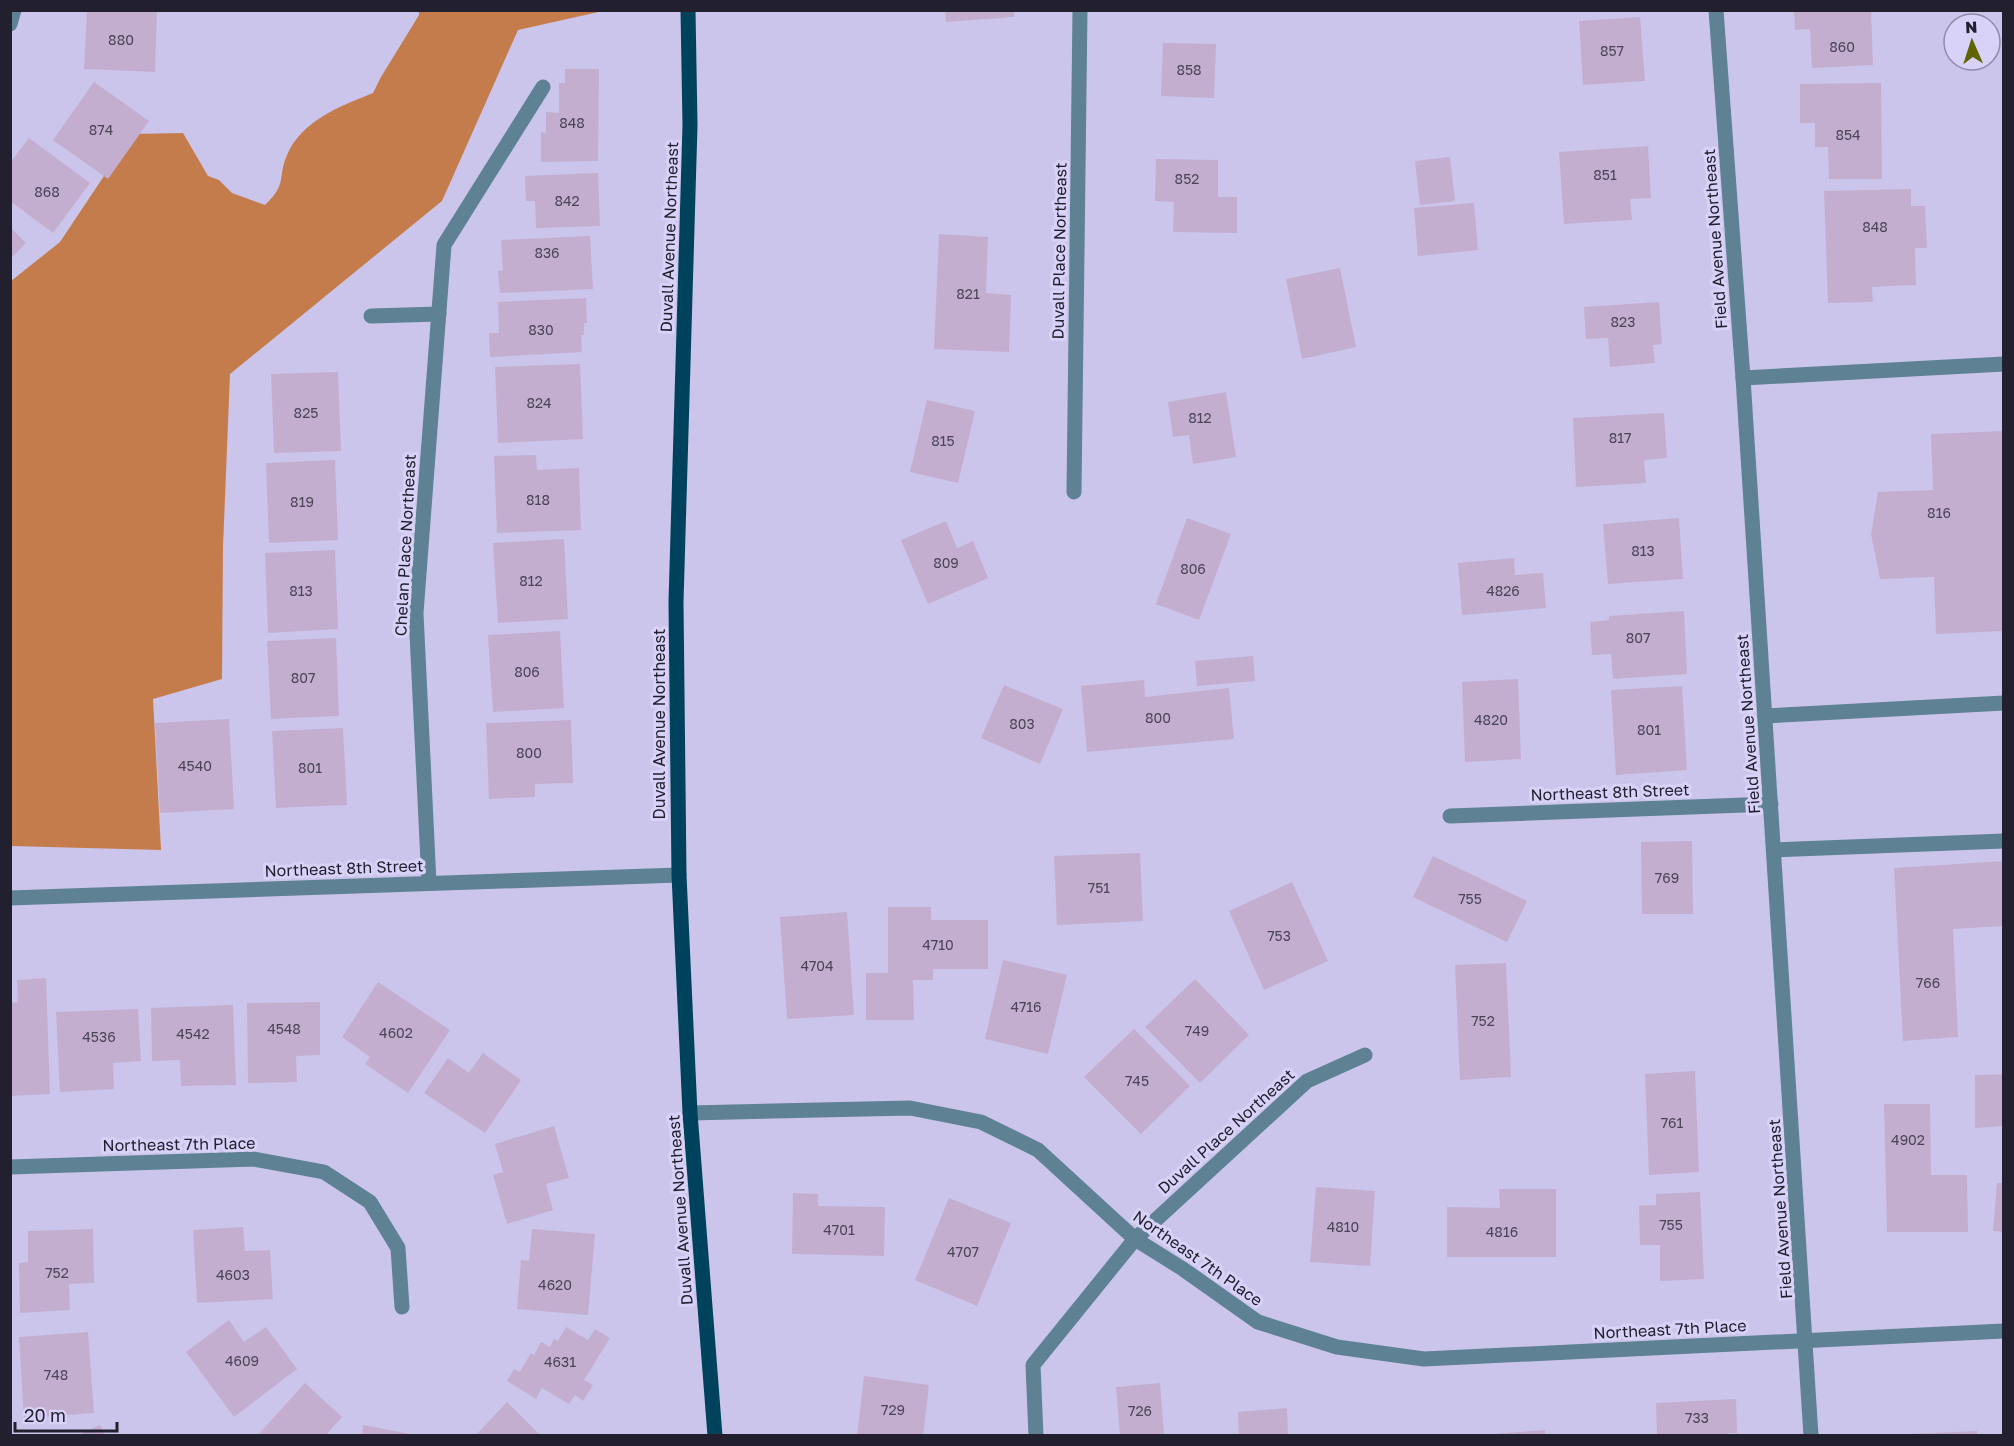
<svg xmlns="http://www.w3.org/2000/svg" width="2014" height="1446" font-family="'Golos Text',sans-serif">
<rect width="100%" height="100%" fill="#cbc5eb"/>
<path fill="#c57c4d" d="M419 11H603L518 30 442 201 230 374 223 547 222 679 153 699 161 850 11 846V281L60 242 132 134 183 133 208 176 219 180 232 193 265 205C288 183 277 178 287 155 302 120 341 106 373 93L381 77 419 15Z"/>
<g fill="#c3aed0">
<polygon points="87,10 157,10 155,72 84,69"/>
<polygon points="945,10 1014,10 1014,17 946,22"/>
<polygon points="1794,10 1871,10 1873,65 1812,68 1810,29 1795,30"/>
<polygon points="1640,17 1645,81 1583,85 1579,21"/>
<polygon points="1163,43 1216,44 1214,98 1161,96"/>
<polygon points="565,69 599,69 598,161 541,162 541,132 546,133 546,112 559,113 559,83 565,83"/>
<polygon points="94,82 149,121 108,179 53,140"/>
<polygon points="1881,83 1882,179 1829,179 1828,147 1815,147 1815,123 1800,123 1800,84"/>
<polygon points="29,138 90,183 53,233 10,201 10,163"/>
<polygon points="1648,146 1651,198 1630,199 1632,220 1564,224 1559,152"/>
<polygon points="1450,157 1455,201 1420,205 1415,161"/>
<polygon points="1156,159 1218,160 1218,197 1237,197 1237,233 1173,232 1174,202 1155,201"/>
<polygon points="598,173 600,226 536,228 535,201 526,201 525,176"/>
<polygon points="1911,189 1911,206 1925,206 1927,248 1915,248 1916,285 1872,287 1873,302 1828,303 1824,191"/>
<polygon points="1474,203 1478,250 1418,256 1414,208"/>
<polygon points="10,227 26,243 10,259"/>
<polygon points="939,234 988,237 986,293 1011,295 1009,352 934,349"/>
<polygon points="590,236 593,289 500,293 498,271 503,270 501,240"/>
<polygon points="1340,268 1356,347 1302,359 1286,279"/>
<polygon points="586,298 587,323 584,323 584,335 581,335 582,352 490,357 489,333 499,333 498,302"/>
<polygon points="1659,302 1662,344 1653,345 1655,363 1610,367 1608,338 1586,339 1584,307"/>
<polygon points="580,364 583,439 498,443 495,367"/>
<polygon points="338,372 341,451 274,453 271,374"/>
<polygon points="1226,392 1236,457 1193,464 1189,435 1173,437 1168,402"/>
<polygon points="927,400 975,411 958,483 910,472"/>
<polygon points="1664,413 1667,458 1644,460 1646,483 1576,487 1573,418"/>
<polygon points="2004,431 2004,631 1936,634 1934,577 1880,579 1871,534 1878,492 1933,490 1931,434"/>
<polygon points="536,455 537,470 579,468 581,530 497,533 494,456"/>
<polygon points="335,460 338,540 269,543 266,463"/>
<polygon points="1187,518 1231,534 1199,620 1156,604"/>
<polygon points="1679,518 1683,579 1608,584 1603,524"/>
<polygon points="946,521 957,548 973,541 988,578 928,604 901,540"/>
<polygon points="564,539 568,619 498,623 493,543"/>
<polygon points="335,550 338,629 268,633 265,553"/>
<polygon points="1514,558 1515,575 1543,573 1546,608 1462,615 1458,563"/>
<polygon points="1684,611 1687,674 1613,679 1611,654 1592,655 1590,622 1609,620 1609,616"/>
<polygon points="560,631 564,708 493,712 488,635"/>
<polygon points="336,638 339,716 271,719 267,641"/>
<polygon points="1253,656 1255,681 1197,686 1195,661"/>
<polygon points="1518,679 1521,759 1465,762 1462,682"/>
<polygon points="1144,680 1145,697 1229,688 1234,739 1087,752 1081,686"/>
<polygon points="1004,685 1063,709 1040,764 981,738"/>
<polygon points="1682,686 1687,770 1616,775 1611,690"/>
<polygon points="229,719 234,809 160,813 155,723"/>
<polygon points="571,720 573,783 535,784 535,797 489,799 486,723"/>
<polygon points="343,728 347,805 276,808 272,731"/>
<polygon points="1692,841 1693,914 1642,914 1641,842"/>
<polygon points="1140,853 1143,921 1057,925 1054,856"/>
<polygon points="1433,856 1527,901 1507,942 1413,897"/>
<polygon points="2004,861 2004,926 1953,929 1958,1037 1903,1041 1894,868"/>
<polygon points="1292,882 1328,961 1264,990 1229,911"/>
<polygon points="888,907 931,907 931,920 988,920 988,969 933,969 933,980 913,980 914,1020 866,1020 866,973 888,973"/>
<polygon points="847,912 854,1015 787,1019 780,917"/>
<polygon points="1003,960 1067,975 1048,1054 985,1039"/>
<polygon points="1506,963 1511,1077 1460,1080 1455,965"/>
<polygon points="46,978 50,1094 10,1096 10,1003 18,1002 17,980"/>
<polygon points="1195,979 1249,1035 1200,1083 1145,1027"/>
<polygon points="378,982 450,1030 408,1093 365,1064 370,1057 342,1037"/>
<polygon points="320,1002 320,1055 296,1056 297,1082 248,1083 247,1003"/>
<polygon points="233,1005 236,1085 181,1086 180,1060 152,1061 151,1008"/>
<polygon points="138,1009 141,1061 113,1063 114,1089 60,1092 56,1012"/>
<polygon points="1134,1029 1190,1086 1141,1134 1084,1077"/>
<polygon points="483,1053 521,1080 485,1133 424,1093 448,1058 469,1073"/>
<polygon points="1695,1071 1699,1172 1649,1175 1645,1074"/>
<polygon points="2004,1074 2004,1126 1975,1128 1975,1075"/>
<polygon points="1884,1104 1930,1104 1931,1175 1967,1175 1968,1232 1887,1232"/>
<polygon points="554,1126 569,1178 546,1184 553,1210 507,1224 493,1175 503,1172 495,1144"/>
<polygon points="1997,1183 2004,1183 2004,1232 1993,1231"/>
<polygon points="1316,1187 1375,1191 1370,1266 1310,1262"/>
<polygon points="1499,1189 1556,1189 1556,1257 1447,1257 1447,1207 1500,1208"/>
<polygon points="1700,1192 1704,1279 1660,1281 1660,1245 1640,1245 1639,1206 1656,1205 1656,1194"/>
<polygon points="793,1193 818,1194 818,1206 885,1207 884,1256 792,1254"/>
<polygon points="949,1198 1011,1223 977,1306 915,1280"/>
<polygon points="243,1227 245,1251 270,1250 273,1299 197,1303 193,1230"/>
<polygon points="93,1229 94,1283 69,1284 70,1310 20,1313 19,1263 28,1262 28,1231"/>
<polygon points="532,1229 595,1234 588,1315 517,1309 521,1260 529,1261"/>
<polygon points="229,1320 244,1342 266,1327 297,1369 234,1417 186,1352"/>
<polygon points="566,1327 588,1340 595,1329 610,1338 584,1380 593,1385 583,1401 575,1395 569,1404 542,1388 536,1399 507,1381 514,1369 520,1372 531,1353 534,1355 541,1342 550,1347 554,1339 558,1341"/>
<polygon points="88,1332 94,1413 24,1418 19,1337"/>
<polygon points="864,1376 929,1385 923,1436 857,1436"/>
<polygon points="305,1383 342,1417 325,1436 257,1436"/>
<polygon points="1160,1383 1164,1436 1120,1436 1116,1387"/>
<polygon points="1736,1399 1737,1433 1728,1433 1728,1436 1657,1436 1656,1403"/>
<polygon points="507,1402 541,1436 475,1436"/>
<polygon points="1287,1408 1288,1436 1239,1436 1238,1412"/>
<polygon points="100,1425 105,1436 76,1436"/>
<polygon points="363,1425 410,1434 410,1436 362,1436"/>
<polygon points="1545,1430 1545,1436 1492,1436 1492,1434"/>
<polygon points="1977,1431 1977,1436 1910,1436 1909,1434"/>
</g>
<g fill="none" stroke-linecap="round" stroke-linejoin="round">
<g stroke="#5e8194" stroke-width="15">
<polyline points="1716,10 1743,378 1811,1436"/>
<polyline points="10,24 14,10"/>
<polyline points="371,316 439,314"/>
<polyline points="1743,378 2004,364"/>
<polyline points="1074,492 1080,10"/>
<polyline points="1765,716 2004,703"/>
<polyline points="1450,816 1771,804"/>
<polyline points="1774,850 2004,841"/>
<polyline points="429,883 416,613 444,245 543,87"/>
<polyline points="10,898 679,875"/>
<polyline points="690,1113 910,1108 981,1122 1038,1150 1135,1239 1183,1269 1258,1322 1337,1347 1424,1359 2004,1331"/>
<polyline points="10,1167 254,1159 324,1172 370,1202 398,1248 402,1307"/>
<polyline points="1036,1436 1033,1365 1135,1239 1307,1081 1365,1055"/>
</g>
<polyline stroke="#00425c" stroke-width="15" points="688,10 690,125 676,602 679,875 690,1113 715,1436"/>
</g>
<g text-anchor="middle" stroke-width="6" stroke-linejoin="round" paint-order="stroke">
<g font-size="14" fill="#4a4456">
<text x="121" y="45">880</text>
<text x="1842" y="52">860</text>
<text x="1612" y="56">857</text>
<text x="1189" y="75">858</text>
<text x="572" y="128">848</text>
<text x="101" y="135">874</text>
<text x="1848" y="140">854</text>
<text x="1605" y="180">851</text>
<text x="1187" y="184">852</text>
<text x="47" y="197">868</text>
<text x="567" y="206">842</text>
<text x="1875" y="232">848</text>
<text x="547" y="258">836</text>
<text x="968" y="299">821</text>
<text x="1623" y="327">823</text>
<text x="541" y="335">830</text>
<text x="539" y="408">824</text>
<text x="306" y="418">825</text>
<text x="1200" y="423">812</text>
<text x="1620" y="443">817</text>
<text x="943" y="446">815</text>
<text x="538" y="505">818</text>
<text x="302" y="507">819</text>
<text x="1939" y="518">816</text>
<text x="1643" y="556">813</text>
<text x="946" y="568">809</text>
<text x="1193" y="574">806</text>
<text x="531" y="586">812</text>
<text x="301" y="596">813</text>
<text x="1503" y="596">4826</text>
<text x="1638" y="643">807</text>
<text x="527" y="677">806</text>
<text x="303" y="683">807</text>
<text x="1158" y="723">800</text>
<text x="1491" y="725">4820</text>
<text x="1022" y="729">803</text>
<text x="1649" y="735">801</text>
<text x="529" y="758">800</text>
<text x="195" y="771">4540</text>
<text x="310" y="773">801</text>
<text x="1667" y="883">769</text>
<text x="1099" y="893">751</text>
<text x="1470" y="904">755</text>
<text x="1279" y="941">753</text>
<text x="938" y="950">4710</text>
<text x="817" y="971">4704</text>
<text x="1928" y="988">766</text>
<text x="1026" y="1012">4716</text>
<text x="1483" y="1026">752</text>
<text x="284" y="1034">4548</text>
<text x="1197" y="1036">749</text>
<text x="396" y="1038">4602</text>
<text x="193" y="1039">4542</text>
<text x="99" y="1042">4536</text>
<text x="1137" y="1086">745</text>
<text x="1672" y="1128">761</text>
<text x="1908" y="1145">4902</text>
<text x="1671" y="1230">755</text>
<text x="1343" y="1232">4810</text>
<text x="839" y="1235">4701</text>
<text x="1502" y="1237">4816</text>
<text x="963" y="1257">4707</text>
<text x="57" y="1278">752</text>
<text x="233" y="1280">4603</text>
<text x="555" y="1290">4620</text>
<text x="242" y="1366">4609</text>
<text x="560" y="1367">4631</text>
<text x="56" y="1380">748</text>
<text x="893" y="1415">729</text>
<text x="1140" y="1416">726</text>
<text x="1697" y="1423">733</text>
</g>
<g font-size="16" fill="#22202e" stroke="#d8d2f9">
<text transform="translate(669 237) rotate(-88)" y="6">Duvall Avenue Northeast</text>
<text transform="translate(1715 239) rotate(-94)" y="6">Field Avenue Northeast</text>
<text transform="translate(1059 251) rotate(-89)" y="6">Duvall Place Northeast</text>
<text transform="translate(405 545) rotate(-87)" y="6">Chelan Place Northeast</text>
<text transform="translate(659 724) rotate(-90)" y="6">Duvall Avenue Northeast</text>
<text transform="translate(1748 724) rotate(-94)" y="6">Field Avenue Northeast</text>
<text transform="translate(1610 792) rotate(-2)" y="6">Northeast 8th Street</text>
<text transform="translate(344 868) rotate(-2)" y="6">Northeast 8th Street</text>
<text transform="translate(1226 1131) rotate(-42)" y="6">Duvall Place Northeast</text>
<text transform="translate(179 1144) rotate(-1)" y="6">Northeast 7th Place</text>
<text transform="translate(1780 1209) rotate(-94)" y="6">Field Avenue Northeast</text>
<text transform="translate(680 1210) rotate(-94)" y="6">Duvall Avenue Northeast</text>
<text transform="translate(1198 1258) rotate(35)" y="6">Northeast 7th Place</text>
<text transform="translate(1670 1329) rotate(-3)" y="6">Northeast 7th Place</text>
</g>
</g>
<rect width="2014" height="1446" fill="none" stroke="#22202e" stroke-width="24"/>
<g transform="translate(1972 42) rotate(357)"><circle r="28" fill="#d8d2f9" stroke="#8f8ba8" stroke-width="1.5"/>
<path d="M0-4.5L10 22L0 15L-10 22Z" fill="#606400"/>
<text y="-9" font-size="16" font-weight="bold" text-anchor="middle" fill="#22202e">N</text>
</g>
<path d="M15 1422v9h102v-9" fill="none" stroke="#22202e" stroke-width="3"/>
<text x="24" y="1422" font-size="18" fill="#22202e" stroke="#d8d2f9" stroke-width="4.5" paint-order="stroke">20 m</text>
</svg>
